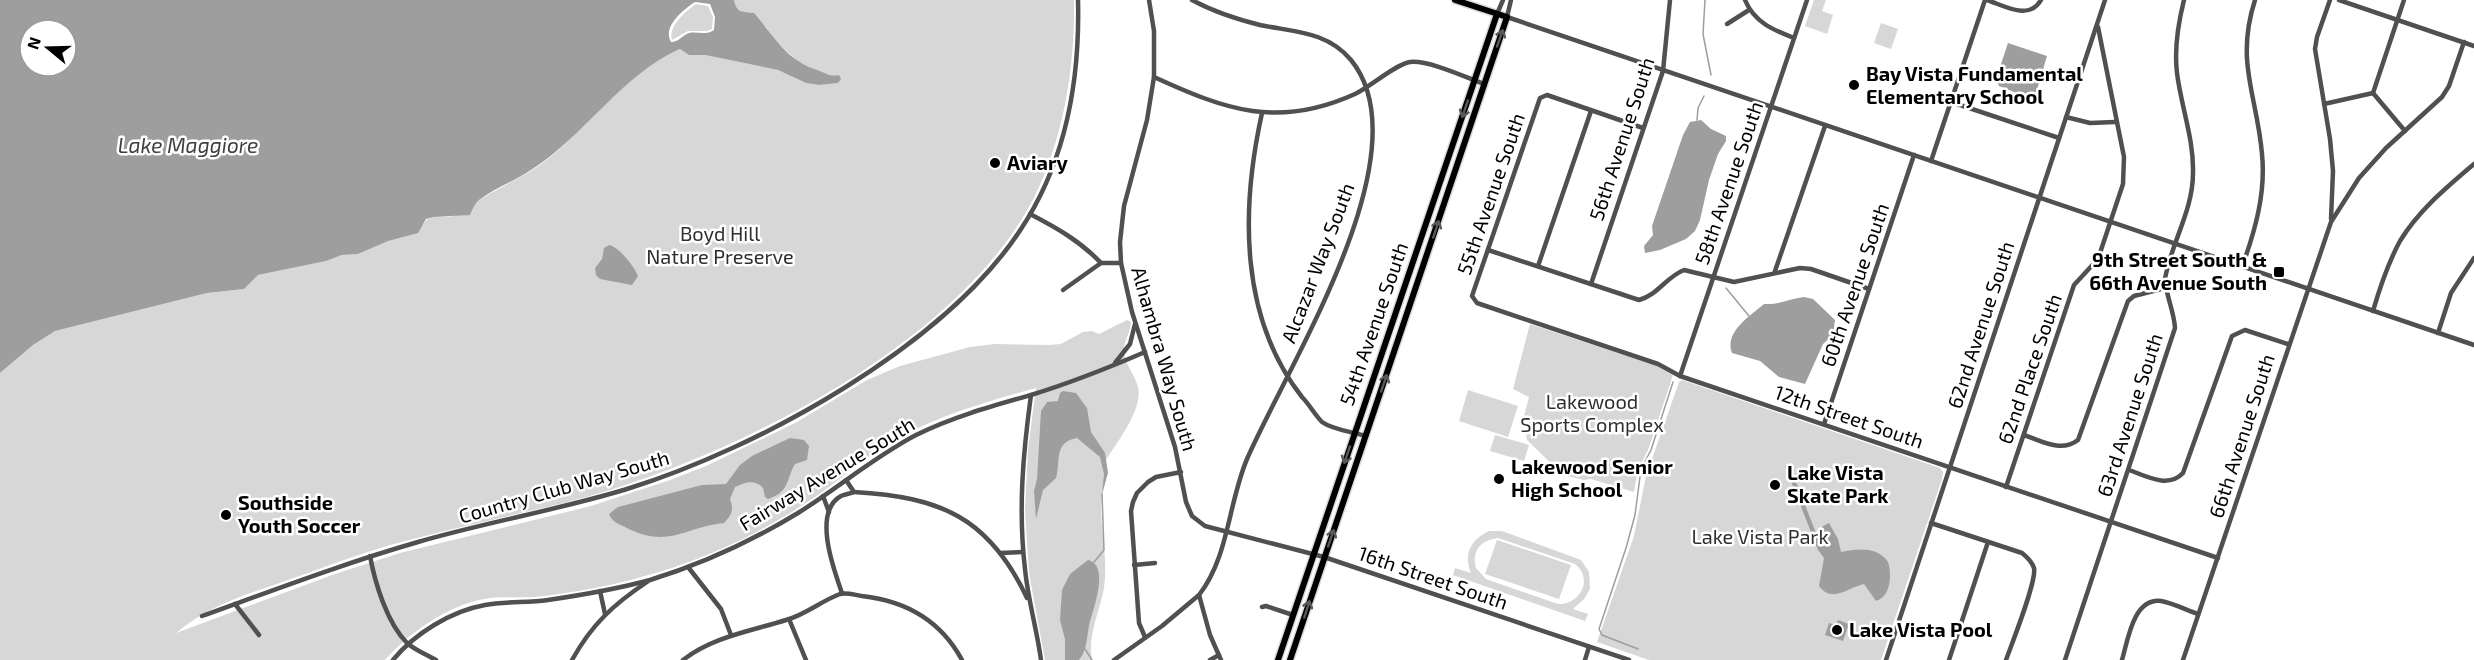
<svg xmlns="http://www.w3.org/2000/svg" width="2474" height="660" font-family="'Exo 2',sans-serif">
<rect width="100%" height="100%" fill="#fff"/>
<g fill="#d7d7d7" fill-rule="evenodd">
<path d="M734 0H1074C1075 62 1065 130 1039 187 969 342 723 464 564 503 506 517 448 529 390 545 356 555 322 568 288 580 248 594 209 605 176 633L335 574 400 553 591 506 670 480 706 466 797 422 867 380 900 366 970 347 995 344 1049 345 1061 344 1083 332 1092 331 1099 334 1127 320 1131 322C1130 333 1124 342 1124 349 1123 361 1134 374 1137 384 1146 406 1117 442 1106 460 1109 479 1102 488 1101 505 1101 533 1108 560 1104 588 1100 611 1087 636 1092 660H1045L1029 573 1025 511 1028 449 1036 388C989 401 943 414 900 437 870 453 845 476 818 495 770 528 715 555 659 572 619 584 576 593 534 597 517 598 500 596 484 599 447 606 410 632 385 660H0V373L33 345 55 331 207 293 244 289 258 275 326 261 342 255 358 254 423 225C430 211 444 220 456 215 464 211 471 204 479 200 496 190 514 181 531 171 585 136 621 74 680 49L689 55H705L778 70 806 83 819 85 838 83 839 76 832 77 802 65 771 37 767 28 735 7Z"/>
<polygon points="1814,0 1826,0 1822,11 1833,15 1827,34 1805,26"/>
<path d="M696 4 708 6 713 17 712 29 707 31H688L672 40C668 26 685 12 696 4Z"/>
<polygon points="1881,23 1898,29 1891,49 1874,43"/>
<polygon points="1530,324 1657,366 1673,375 1648,450 1638,470 1634,492 1591,479 1584,480 1563,475 1527,440 1523,420 1529,397 1513,389"/>
<polygon points="1682,380 1940,468 1943,472 1942,479 1881,660 1649,660 1597,642 1634,536 1646,476 1679,382"/>
<polygon points="1468,390 1518,406 1508,437 1459,421"/>
<polygon points="1495,435 1529,445 1524,461 1490,451"/>
<path d="M1489 531H1502L1581 560 1589 572 1590 589 1584 599 1573 609 1588 614 1585 621 1453 575 1455 568 1471 573C1463 555 1471 539 1489 531ZM1498 538 1575 564C1594 579 1580 605 1558 604L1486 579 1476 568C1471 551 1481 540 1498 538Z"/>
<polygon points="1497,540 1571,565 1559,599 1485,574"/>
</g>
<g fill="#9e9e9e" fill-rule="evenodd">
<path d="M0 0H734C736 12 742 12 754 13 774 36 786 60 817 70 826 73 829 77 839 75L841 79 838 83 819 85 806 83 778 70 705 55H689L680 49C622 74 585 136 531 170 515 181 495 188 479 200 475 203 472 210 470 215L433 217 426 219 418 233 388 241 358 254 342 255 326 261 258 275 244 289 207 293 55 331 33 345 0 373ZM695 2 710 4 715 17 714 30C705 36 698 31 689 33 681 36 679 42 671 42 662 27 683 10 695 2ZM30 30H66V66H30Z"/>
<polygon points="2008,43 2047,56 2034,100 1999,86 1996,79"/>
<polygon points="1701,120 1711,129 1726,136 1726,141 1718,154 1709,180 1700,220 1695,231 1686,239 1660,250 1645,253 1644,246 1653,235 1652,226 1683,135 1690,122"/>
<path d="M609 245C619 247 634 266 638 276L632 285 600 279 596 275 595 268 602 259 604 248Z"/>
<path d="M1804 297 1813 299 1835 320 1833 335 1823 344 1805 384 1779 377 1760 361 1732 353C1724 332 1750 316 1764 304 1778 305 1789 299 1804 297Z"/>
<path d="M1063 391 1076 393 1087 408 1091 432 1105 453 1108 473 1102 494 1104 474 1100 457 1077 438C1053 442 1061 462 1056 478L1043 490 1036 519 1034 491 1037 479 1041 411 1047 402 1058 401 1060 393Z"/>
<path d="M790 438 804 440 809 446 807 460 795 464C786 479 790 492 768 499L765 497 763 488C755 479 745 482 735 487L730 499C734 510 732 515 724 523 685 527 668 549 627 528 619 524 612 522 609 514L618 507 702 485 726 484 740 465 752 456Z"/>
<path d="M1789 464 1816 533 1818 535 1823 526 1829 523 1838 539 1841 552C1857 549 1877 546 1888 562 1892 574 1891 597 1876 601L1864 584C1849 587 1832 604 1819 586L1824 558 1818 550 1785 466Z"/>
<path d="M1088 560C1111 565 1092 612 1089 626 1087 636 1087 645 1083 654L1079 660H1065V639L1060 620 1062 590 1070 574Z"/>
<polygon points="1838,620 1849,624 1843,641 1825,635 1829,623 1836,625"/>
</g>
<g fill="none" stroke-linecap="round" stroke-linejoin="round">
<g stroke="#9e9e9e" stroke-width="1.5">
<polyline points="1705,0 1703,34 1711,75"/>
<polyline points="1697,120 1698,108 1704,96"/>
<polyline points="1726,288 1749,316"/>
<polyline points="1094,562 1104,550 1102,494"/>
<polyline points="1085,649 1092,660"/>
<polyline points="1638,649 1602,635 1599,629 1626,548 1635,515 1641,469 1651,450 1673,382"/>
</g>
<g stroke="#dbdbdb" stroke-width="9">
<g id="major">
<polyline points="1278,660 1497,14"/>
<polyline points="1290,660 1507,17 1455,0"/>
</g>
</g>
<g stroke="#505050" stroke-width="4.5">
<polyline points="1149,0 1154,31 1154,77 1147,120 1124,206 1120,242 1121,263 1132,312 1175,447 1186,502 1192,516 1205,526 1324,557 1629,660"/>
<path d="M1192 0C1214 12 1236 19 1260 25 1293 32 1327 31 1351 60 1426 152 1286 368 1247 459 1228 504 1229 556 1199 595L1210 635 1221 660"/>
<polyline points="1511,0 1507,17 2474,345"/>
<path d="M1745 0C1754 22 1773 30 1794 38"/>
<path d="M1987 0C2005 6 2029 21 2041 0"/>
<polyline points="2330,0 2317,37 2315,49 2330,139 2333,171 2331,219"/>
<polyline points="2339,0 2474,46"/>
<polyline points="1497,14 1503,0"/>
<polyline points="1727,24 1749,10"/>
<path d="M1154 77C1226 110 1278 129 1355 94 1370 87 1396 64 1410 62 1429 60 1465 77 1484 84"/>
<polyline points="2373,93 2404,0"/>
<polyline points="1951,102 2059,138"/>
<polyline points="2324,104 2373,93 2405,131"/>
<path d="M1262 113C1241 208 1239 317 1302 397 1309 404 1315 415 1322 422 1333 430 1353 432 1366 436"/>
<polyline points="2066,117 2090,123 2115,122"/>
<polyline points="1643,128 1547,95 1540,98 1472,296 1477,303 1658,364 1680,376 2218,558"/>
<polyline points="1931,161 1985,0"/>
<path d="M1030 214C1057 228 1080 241 1101 263H1121"/>
<path d="M1488 250 1639 300C1658 295 1666 277 1684 270L1734 282 1800 268 1811 269 1869 289"/>
<polyline points="1538,266 1591,111"/>
<path d="M2242 267C2255 231 2266 193 2262 154 2257 95 2235 62 2255 0"/>
<polyline points="1775,271 1825,126"/>
<polyline points="1591,284 1663,71 1670,0"/>
<polyline points="1063,290 1101,263"/>
<path d="M2373 311C2380 287 2388 263 2400 241 2419 210 2447 187 2474 164"/>
<polyline points="2438,333 2451,293 2474,258"/>
<polyline points="1115,363 1130,344 1135,324"/>
<polyline points="1680,376 1807,0"/>
<path d="M1031 395C1023 453 1018 510 1025 569 1028 600 1037 630 1041 660"/>
<polyline points="1824,424 1914,155"/>
<path d="M2024 435C2042 441 2061 453 2078 440L2128 301 2134 296 2165 288"/>
<path d="M2129 470C2146 476 2168 489 2183 473L2232 336 2245 330 2288 344"/>
<path d="M846 480 854 492C940 497 989 517 1027 598"/>
<polyline points="2006,487 2074,285 2098,259 2123,184 2124,157 2098,27"/>
<polyline points="823,496 829,512"/>
<path d="M1931 523 2022 553C2027 557 2032 562 2034 568 2037 581 2012 643 2006 660"/>
<polyline points="1000,553 1023,552"/>
<path d="M370 556C375 583 387 623 407 643 415 650 427 655 436 660"/>
<polyline points="1134,565 1155,563"/>
<polyline points="688,567 721,609 731,635"/>
<polyline points="600,591 605,614"/>
<path d="M842 593C834 570 812 512 841 496 844 494 850 494 854 492"/>
<polyline points="235,604 259,635"/>
<polyline points="1262,607 1266,606 1293,615"/>
<path d="M202 616C274 590 345 563 418 542 487 522 558 510 627 489 759 448 945 346 1021 229 1066 161 1080 80 1078 0"/>
<polyline points="789,619 806,660"/>
<polyline points="1145,637 1139,623 1131,511 1133,502 1137,493 1148,482 1156,477 1181,472"/>
<path d="M393 660C414 634 451 611 485 605 506 601 527 603 548 600 582 595 617 589 650 580 702 564 752 541 798 513 838 488 874 457 916 435 952 417 992 406 1031 395 1070 383 1108 368 1145 352"/>
<path d="M572 660C592 624 614 604 647 582"/>
<path d="M683 660C712 637 751 631 786 620 805 615 821 601 840 594 846 592 855 595 862 596 906 601 941 621 962 660"/>
<polyline points="1114,660 1162,626 1199,595"/>
<polyline points="1210,660 1219,655"/>
<polyline points="1585,660 1589,647"/>
<polyline points="1886,660 2105,0"/>
<polyline points="1949,660 1988,542"/>
<path d="M2065 660 2175 328C2174 311 2166 296 2165 279 2171 243 2193 211 2193 173 2194 139 2181 106 2177 73 2174 48 2178 24 2184 0"/>
<path d="M2122 660C2128 640 2133 598 2161 601 2173 603 2186 610 2198 614"/>
<polyline points="2183,660 2331,222 2359,178 2386,148 2442,97 2449,86 2464,42"/>
</g>
<use href="#major" stroke="#000" stroke-width="6"/>
</g>
<defs><path id="oneway-shaft" d="M-6 0H5M1.5-3L5.5 0L1.5 3" fill="none" stroke-width="1.6" stroke-linecap="round" stroke-linejoin="round" transform="scale(1.5)"/></defs>
<g stroke="#595959">
<use href="#oneway-shaft" transform="translate(1500 38) rotate(-71)"/>
<use href="#oneway-shaft" transform="translate(1465 109) rotate(109)"/>
<use href="#oneway-shaft" transform="translate(1436 229) rotate(-72)"/>
<use href="#oneway-shaft" transform="translate(1384 383) rotate(-71)"/>
<use href="#oneway-shaft" transform="translate(1347 455) rotate(109)"/>
<use href="#oneway-shaft" transform="translate(1331 538) rotate(-71)"/>
<use href="#oneway-shaft" transform="translate(1307 609) rotate(-72)"/>
</g>
<g fill="#000" stroke="#fff" stroke-width="2">
<circle cx="1854" cy="85" r="6"/>
<circle cx="995" cy="163" r="6"/>
<rect x="2273" y="266" width="12" height="12" rx="3"/>
<circle cx="1499" cy="479" r="6"/>
<circle cx="1775" cy="485" r="6"/>
<circle cx="226" cy="515" r="6"/>
<circle cx="1837" cy="630" r="6"/>
</g>
<g text-anchor="middle" stroke-width="5" stroke-linejoin="round" paint-order="stroke">
<g font-size="20" font-weight="bold" fill="#000" stroke="#fff" text-anchor="start">
<text x="1866" y="81">Bay Vista Fundamental<tspan x="1866" dy="23">Elementary School</tspan></text>
<text x="1007" y="170">Aviary</text>
<text x="2267" y="267" text-anchor="end">9th Street South &amp;<tspan x="2267" dy="23">66th Avenue South</tspan></text>
<text x="1511" y="474">Lakewood Senior<tspan x="1511" dy="23">High School</tspan></text>
<text x="1787" y="480">Lake Vista<tspan x="1787" dy="23">Skate Park</tspan></text>
<text x="238" y="510">Southside<tspan x="238" dy="23">Youth Soccer</tspan></text>
<text x="1849" y="637">Lake Vista Pool</text>
</g>
<g font-size="20" fill="#000" stroke="#fff">
<text transform="translate(1622 139) rotate(-72)" y="7">56th Avenue South</text>
<text transform="translate(1729 183) rotate(-71)" y="7">58th Avenue South</text>
<text transform="translate(1491 194) rotate(-71)" y="7">55th Avenue South</text>
<text transform="translate(1318 263) rotate(-69)" y="7">Alcazar Way South</text>
<text transform="translate(1855 285) rotate(-71)" y="7">60th Avenue South</text>
<text transform="translate(1374 324) rotate(-71)" y="7">54th Avenue South</text>
<text transform="translate(1981 325) rotate(-72)" y="7">62nd Avenue South</text>
<text transform="translate(1164 359) rotate(74)" y="7">Alhambra Way South</text>
<text transform="translate(2030 369) rotate(-71)" y="7">62nd Place South</text>
<text transform="translate(2130 415) rotate(-72)" y="7">63rd Avenue South</text>
<text transform="translate(1849 417) rotate(19)" y="7">12th Street South</text>
<text transform="translate(2242 436) rotate(-72)" y="7">66th Avenue South</text>
<text transform="translate(827 474) rotate(-31)" y="7">Fairway Avenue South</text>
<text transform="translate(564 487) rotate(-16)" y="7">Country Club Way South</text>
<text transform="translate(1433 578) rotate(19)" y="7">16th Street South</text>
</g>
<g font-size="20" fill="#2e2e2e" stroke="#fff">
<text x="720" y="241">Boyd Hill<tspan x="720" dy="23">Nature Preserve</tspan></text>
<text x="1592" y="409">Lakewood<tspan x="1592" dy="23">Sports Complex</tspan></text>
<text x="1760" y="544">Lake Vista Park</text>
</g>
<g font-size="21" font-style="italic" fill="#3f3f3f" stroke="#fff">
<text x="188" y="153">Lake Maggiore</text>
</g>
</g>
<g transform="translate(48 48) rotate(289)"><circle r="28" fill="#ffffff" stroke="#999999" stroke-width="1.5"/>
<path d="M0-4.5L10 22L0 15L-10 22Z" fill="#000000"/>
<text y="-9" font-size="16" font-weight="bold" text-anchor="middle" fill="#000000">N</text>
</g>
</svg>
